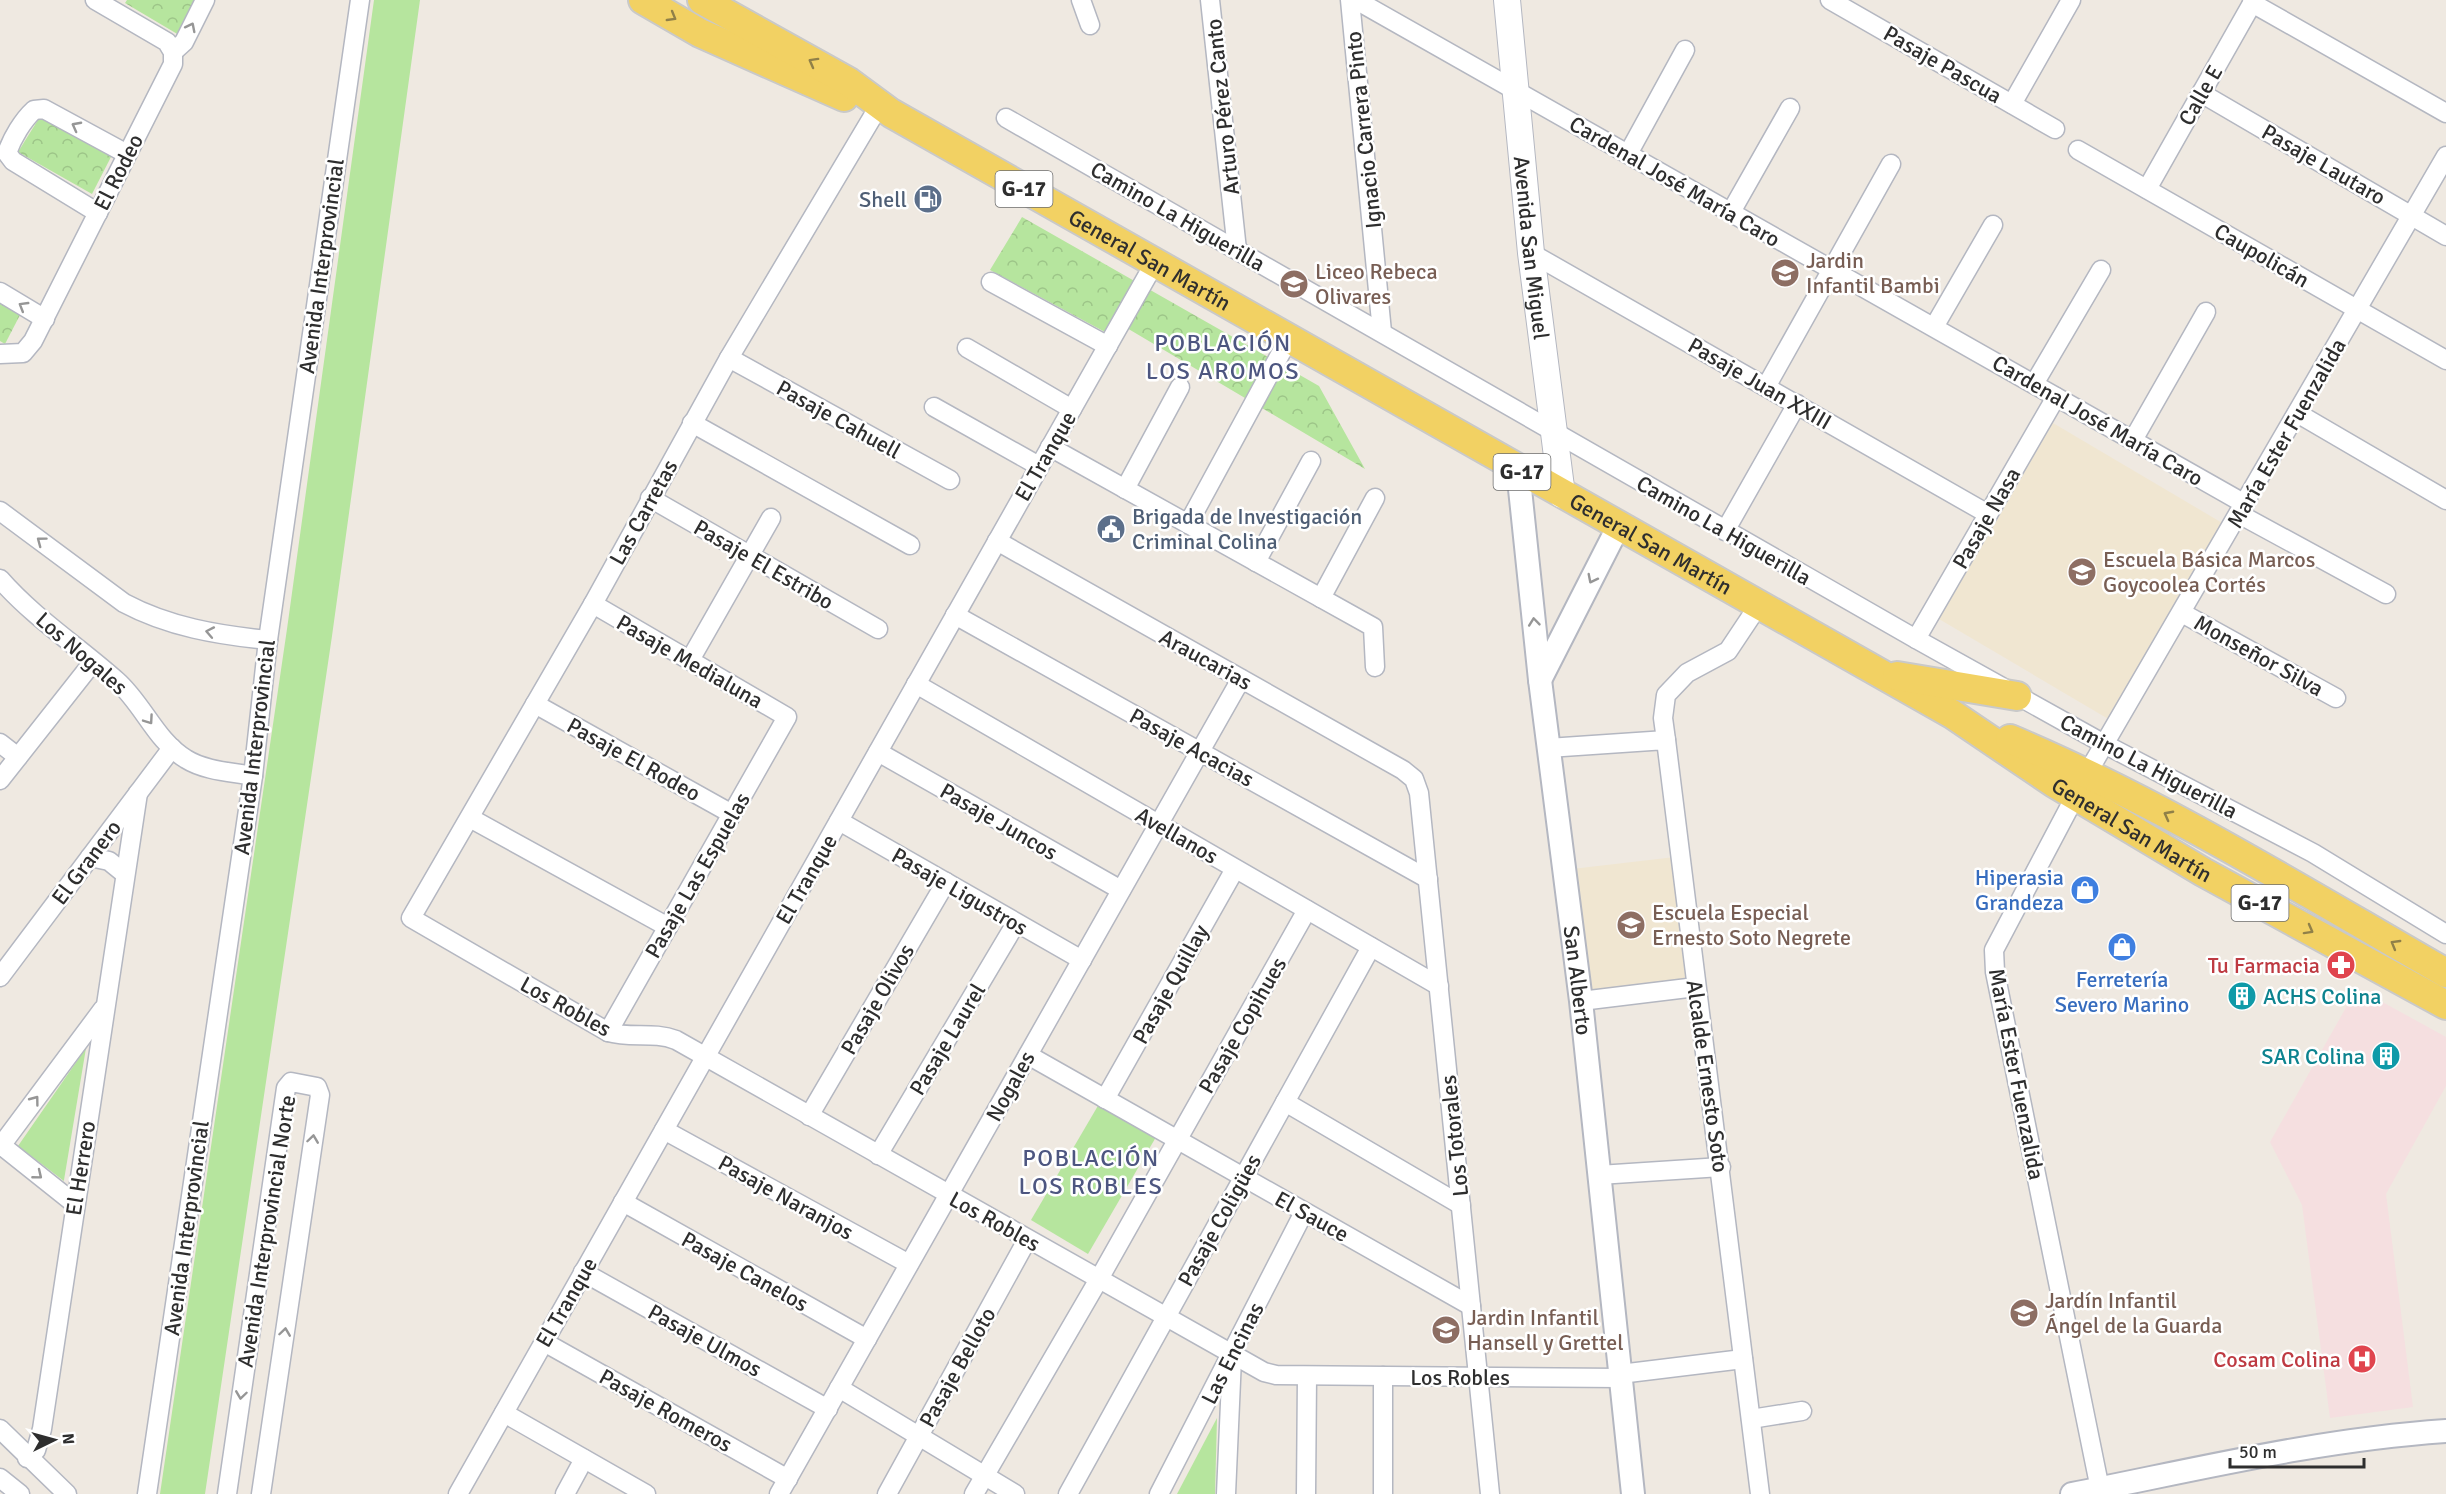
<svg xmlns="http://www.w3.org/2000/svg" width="2446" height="1494" font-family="Signika,sans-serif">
<defs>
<pattern id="park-crowns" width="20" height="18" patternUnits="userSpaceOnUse" patternTransform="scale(1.5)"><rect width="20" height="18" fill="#b6e59e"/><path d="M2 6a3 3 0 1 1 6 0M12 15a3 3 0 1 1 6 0" fill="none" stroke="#9dc588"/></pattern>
</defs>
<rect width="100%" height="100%" fill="#efe9e1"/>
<g fill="#f0e6d1">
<polygon points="2053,423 2224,524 2110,720 1939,619"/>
<polygon points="1675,857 1689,981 1586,993 1572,869"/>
</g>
<polygon fill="#f5dfe0" points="2357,988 2446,1037 2446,1086 2386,1194 2413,1407 2330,1418 2302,1205 2270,1142"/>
<g fill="#b6e59e">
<polygon points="374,0 420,0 332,636 205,1494 160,1494 287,629"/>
<polygon points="86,1048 64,1180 64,1181 18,1146"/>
<polygon points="1099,1104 1156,1137 1088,1254 1031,1220"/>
<polygon points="1217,1418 1215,1494 1177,1494"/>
</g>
<g fill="url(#park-crowns)">
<polygon points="127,0 196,0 179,35 125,3"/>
<polygon points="41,115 112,155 92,194 18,152"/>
<polygon points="1022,217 1319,386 1365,469 1115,321 1105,332 990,270"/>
<polygon points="0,303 20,315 5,344 0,341"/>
</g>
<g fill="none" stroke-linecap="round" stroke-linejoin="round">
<g stroke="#b4b7c1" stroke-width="21">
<g id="minor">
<polyline points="1081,0 1090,25"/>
<polyline points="1210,0 1237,250"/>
<polyline points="1350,0 1382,332"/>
<polyline points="1356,0 2245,504"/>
<polyline points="1830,0 2055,129"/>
<polyline points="2252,3 2446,113"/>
<polyline points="173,52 184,42 205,0"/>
<polyline points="2201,93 2446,236"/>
<polyline points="2012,104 2071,0"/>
<path d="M879 106 729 358 593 604 411 918 608 1032C631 1039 653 1031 676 1040L1264 1372 1276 1375 1620 1378"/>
<polyline points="1006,118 1916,639 2106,745 2313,853 2446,934"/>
<polyline points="2078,150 2446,360"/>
<polyline points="1628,154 1685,50"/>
<polyline points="2147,189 2254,0"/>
<polyline points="1731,212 1790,108"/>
<path d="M98 213 13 161 7 153C12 138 23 120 34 110L44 109 127 154"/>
<polyline points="1531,253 1988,514"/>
<polyline points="991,282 1108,346"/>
<polyline points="0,292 45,319"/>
<polyline points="1934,327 1993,225"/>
<polyline points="967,348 1072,409"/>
<polyline points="0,354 23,353 33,341 173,64 173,52 167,42 95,0"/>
<polyline points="729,358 950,480"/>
<polyline points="2034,384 2101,270"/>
<polyline points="1766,387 1891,164"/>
<polyline points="934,407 1039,466"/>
<polyline points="2297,413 2446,500"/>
<polyline points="692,423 910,545"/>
<polyline points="2133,440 2206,312"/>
<polyline points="1050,447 1373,627 1375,667"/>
<polyline points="1125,489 1180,387"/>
<polyline points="650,498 878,629"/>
<path d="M0 511 124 603C169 627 218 635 268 640"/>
<polyline points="2239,514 2386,594"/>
<polyline points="1188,524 1288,340"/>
<polyline points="1725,531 1797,404"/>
<polyline points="997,541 1403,770 1414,779 1419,793 1490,1494"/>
<polyline points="1256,562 1311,461"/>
<path d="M0 579C34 618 79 647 117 681 143 704 156 741 186 759 205 771 232 772 253 776"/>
<polyline points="1321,598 1375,498"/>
<polyline points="593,604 787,717 608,1032"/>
<polyline points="2182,613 2336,698"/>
<polyline points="955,615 1428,879"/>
<polyline points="1916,639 2056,397"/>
<polyline points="690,660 771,518"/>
<polyline points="916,684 1439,986"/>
<polyline points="535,704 732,814"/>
<polyline points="1666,740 1663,718 1666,695 1687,673 1728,651 1758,606"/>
<polyline points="0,743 18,757"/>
<polyline points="1548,748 1666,740 1760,1494"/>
<polyline points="878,752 1121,890"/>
<polyline points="0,780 93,662"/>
<polyline points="470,818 668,927"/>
<polyline points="839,821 1082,960"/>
<polyline points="90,857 109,861 125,874"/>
<polyline points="0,977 172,748"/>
<polyline points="1581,1001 1696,987"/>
<polyline points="1028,1055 1471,1306"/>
<polyline points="1105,1099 1235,869"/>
<polyline points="1285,1102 1461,1205"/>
<polyline points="809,1116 946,882"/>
<polyline points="664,1130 909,1264"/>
<polyline points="1,1145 75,1204"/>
<polyline points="0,1147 103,1009"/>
<polyline points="878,1155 1016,923"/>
<polyline points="1599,1175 1721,1167"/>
<polyline points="623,1202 867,1339"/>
<polyline points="583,1272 828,1409"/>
<polyline points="544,1342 788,1479"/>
<polyline points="1620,1374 1743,1359"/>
<polyline points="1383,1376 1383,1494"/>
<polyline points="839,1388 1015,1494"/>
<polyline points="504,1413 646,1494"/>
<polyline points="1751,1419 1802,1411"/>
<polyline points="0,1429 67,1494"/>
<polyline points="27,1458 36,1450 42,1429 138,793"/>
<polyline points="0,1478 20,1494"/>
<polyline points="147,1494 253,776 268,640 360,0"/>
<polyline points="227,1494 286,1088 291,1082 317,1087 320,1095 261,1494"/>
<polyline points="458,1494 1154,264"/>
<polyline points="565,1494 584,1459"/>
<polyline points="779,1494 1241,679"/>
<polyline points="887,1494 1027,1240"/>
<polyline points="974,1494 1099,1279 1307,910"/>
<polyline points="1068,1494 1371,947"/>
<polyline points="1159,1494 1304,1212"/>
<polyline points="1226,1494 1232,1358"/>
<polyline points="1306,1494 1307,1376"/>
<polyline points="2101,1494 1995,972 1994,950 2088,772 2446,156"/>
</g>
</g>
<g stroke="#b4b7c1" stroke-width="26">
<g id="tertiary">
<path id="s1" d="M1518 470 1540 680 1581 1001 1633 1494"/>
<polyline points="1540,680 1618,527"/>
<path d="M2072 1494C2199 1469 2316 1440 2446 1431"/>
</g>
</g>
<g stroke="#b4b7c1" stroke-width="28">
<g id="secondary">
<path id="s2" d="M1507 0 1531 253 1562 495"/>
</g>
</g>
<g stroke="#c9c9c9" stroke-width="32">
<g id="primary">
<polyline points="643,0 700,33 844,97"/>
<path id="s3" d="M702 0 849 82 891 113 1952 714 2054 783 2203 872 2446 1005"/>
<polyline points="1897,676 2017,696"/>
<path d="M2010 739C2162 803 2303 891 2446 973"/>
</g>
</g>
<use href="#minor" stroke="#fff" stroke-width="18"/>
<use href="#tertiary" stroke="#fff" stroke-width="22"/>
<use href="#secondary" stroke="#fff" stroke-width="26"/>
<use href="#primary" stroke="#f2d163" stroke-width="28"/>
</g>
<defs><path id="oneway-chevron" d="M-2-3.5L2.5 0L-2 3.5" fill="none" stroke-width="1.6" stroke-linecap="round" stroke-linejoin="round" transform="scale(1.5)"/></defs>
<g stroke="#908048">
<use href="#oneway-chevron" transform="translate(672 17) rotate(30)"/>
<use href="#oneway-chevron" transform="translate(813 62) rotate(-151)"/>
<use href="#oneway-chevron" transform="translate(2168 815) rotate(-152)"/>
<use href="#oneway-chevron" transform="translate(2309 930) rotate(29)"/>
<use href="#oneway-chevron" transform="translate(2395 944) rotate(-150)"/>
</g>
<g stroke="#969696">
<use href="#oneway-chevron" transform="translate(191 27) rotate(-63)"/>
<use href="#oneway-chevron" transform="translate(76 126) rotate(-152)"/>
<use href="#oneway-chevron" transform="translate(23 306) rotate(-149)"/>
<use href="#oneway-chevron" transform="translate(41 541) rotate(-143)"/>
<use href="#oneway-chevron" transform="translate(1592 579) rotate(117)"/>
<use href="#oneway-chevron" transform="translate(1534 622) rotate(-96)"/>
<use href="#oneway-chevron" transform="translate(210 632) rotate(-169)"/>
<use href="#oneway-chevron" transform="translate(149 720) rotate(55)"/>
<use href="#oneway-chevron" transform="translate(35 1100) rotate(-53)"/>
<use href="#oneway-chevron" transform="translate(313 1139) rotate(-82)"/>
<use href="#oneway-chevron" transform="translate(38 1175) rotate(39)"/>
<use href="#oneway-chevron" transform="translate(285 1332) rotate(-82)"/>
<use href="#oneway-chevron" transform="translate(241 1395) rotate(98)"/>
</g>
<defs>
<g id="fuel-disc" transform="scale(1.5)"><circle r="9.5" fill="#5c6f8a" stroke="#fff"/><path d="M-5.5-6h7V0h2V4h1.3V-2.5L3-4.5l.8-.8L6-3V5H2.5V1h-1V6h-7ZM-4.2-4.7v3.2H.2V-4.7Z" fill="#fff"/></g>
<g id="school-disc" transform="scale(1.5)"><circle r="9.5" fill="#8d6e63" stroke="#fff"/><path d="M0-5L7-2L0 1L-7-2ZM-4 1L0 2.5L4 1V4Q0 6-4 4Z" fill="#fff"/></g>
<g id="civic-disc" transform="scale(1.5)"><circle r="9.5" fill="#5c6f8a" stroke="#fff"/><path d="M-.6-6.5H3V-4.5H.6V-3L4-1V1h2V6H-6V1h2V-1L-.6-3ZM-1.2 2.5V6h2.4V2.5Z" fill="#fff"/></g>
<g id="shop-disc" transform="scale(1.5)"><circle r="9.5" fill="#3f7fe0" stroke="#fff"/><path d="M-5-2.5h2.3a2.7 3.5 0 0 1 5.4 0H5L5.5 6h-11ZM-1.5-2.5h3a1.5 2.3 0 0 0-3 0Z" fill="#fff"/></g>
<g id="pharmacy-disc" transform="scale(1.5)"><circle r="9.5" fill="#e0444e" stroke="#fff"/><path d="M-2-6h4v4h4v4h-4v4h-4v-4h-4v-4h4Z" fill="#fff"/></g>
<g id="building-disc" transform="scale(1.5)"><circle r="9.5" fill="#0f9aa8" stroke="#fff"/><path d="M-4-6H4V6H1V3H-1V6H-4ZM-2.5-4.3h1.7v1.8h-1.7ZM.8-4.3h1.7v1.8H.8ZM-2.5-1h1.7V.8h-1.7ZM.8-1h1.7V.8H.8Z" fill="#fff"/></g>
<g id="hospital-disc" transform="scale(1.5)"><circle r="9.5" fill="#e0444e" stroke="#fff"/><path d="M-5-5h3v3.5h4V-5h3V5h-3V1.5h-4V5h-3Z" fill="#fff"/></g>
</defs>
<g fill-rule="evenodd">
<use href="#fuel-disc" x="928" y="199"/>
<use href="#school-disc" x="1785" y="273"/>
<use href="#school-disc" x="1294" y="284"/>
<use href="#civic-disc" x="1111" y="529"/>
<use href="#school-disc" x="2082" y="572"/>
<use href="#shop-disc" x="2085" y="890"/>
<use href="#school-disc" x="1631" y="925"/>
<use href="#shop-disc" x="2122" y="947"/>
<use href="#pharmacy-disc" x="2341" y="965"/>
<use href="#building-disc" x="2242" y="996"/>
<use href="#building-disc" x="2386" y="1056"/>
<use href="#school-disc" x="2024" y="1313"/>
<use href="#school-disc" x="1446" y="1330"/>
<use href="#hospital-disc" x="2362" y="1359"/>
</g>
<g text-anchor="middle" stroke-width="5" stroke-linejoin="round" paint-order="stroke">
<g fill="#fff" stroke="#6d6d6d" stroke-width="1.5">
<rect x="995.5" y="171" width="57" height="36" rx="4.5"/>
<rect x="1493.5" y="454" width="57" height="36" rx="4.5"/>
<rect x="2231.5" y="885" width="57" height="36" rx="4.5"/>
</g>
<g font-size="21" font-weight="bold" fill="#2e2e2e">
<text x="1024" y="196">G-17</text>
<text x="1522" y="479">G-17</text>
<text x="2260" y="910">G-17</text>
</g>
<g font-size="22" fill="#2e2e2e" stroke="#fff">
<text transform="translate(1943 64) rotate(30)" y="8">Pasaje Pascua</text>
<text transform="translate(2200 95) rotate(-60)" y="8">Calle E</text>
<text transform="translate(1222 107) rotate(-96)" y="8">Arturo Pérez Canto</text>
<text transform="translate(1363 130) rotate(-96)" y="8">Ignacio Carrera Pinto</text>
<text transform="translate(2324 164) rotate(30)" y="8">Pasaje Lautaro</text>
<text transform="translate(118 172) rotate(-63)" y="8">El Rodeo</text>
<text transform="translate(1675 181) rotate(30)" y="8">Cardenal José María Caro</text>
<text transform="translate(1178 216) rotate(30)" y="8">Camino La Higuerilla</text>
<text dy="8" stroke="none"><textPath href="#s2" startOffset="249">Avenida San Miguel</textPath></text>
<text transform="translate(2262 255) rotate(30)" y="8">Caupolicán</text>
<text dy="8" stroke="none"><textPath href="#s3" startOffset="518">General San Martín</textPath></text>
<text transform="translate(321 266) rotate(-82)" y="8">Avenida Interprovincial</text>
<text transform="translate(1760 383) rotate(30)" y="8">Pasaje Juan XXIII</text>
<text transform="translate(839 419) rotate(29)" y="8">Pasaje Cahuell</text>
<text transform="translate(2098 420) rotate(30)" y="8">Cardenal José María Caro</text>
<text transform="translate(2286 433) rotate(-60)" y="8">María Ester Fuenzalida</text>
<text transform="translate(1045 456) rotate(-60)" y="8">El Tranque</text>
<text transform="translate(643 512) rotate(-61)" y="8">Las Carretas</text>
<text transform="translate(1986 518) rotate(-60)" y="8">Pasaje Nasa</text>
<text transform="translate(1724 530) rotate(30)" y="8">Camino La Higuerilla</text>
<text dy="8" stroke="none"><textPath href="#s3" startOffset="1094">General San Martín</textPath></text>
<text transform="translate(764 564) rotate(30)" y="8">Pasaje El Estribo</text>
<text transform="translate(82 653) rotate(41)" y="8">Los Nogales</text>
<text transform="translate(2259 655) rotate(29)" y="8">Monseñor Silva</text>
<text transform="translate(1206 659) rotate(29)" y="8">Araucarias</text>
<text transform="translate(690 661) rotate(30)" y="8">Pasaje Medialuna</text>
<text transform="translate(254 747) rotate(-83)" y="8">Avenida Interprovincial</text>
<text transform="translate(1192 747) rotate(29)" y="8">Pasaje Acacias</text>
<text transform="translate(634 759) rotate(29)" y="8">Pasaje El Rodeo</text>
<text transform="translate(2149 766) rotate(28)" y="8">Camino La Higuerilla</text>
<text transform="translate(999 821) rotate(30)" y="8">Pasaje Juncos</text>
<text dy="8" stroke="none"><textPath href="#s3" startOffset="1654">General San Martín</textPath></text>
<text transform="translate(1177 835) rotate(30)" y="8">Avellanos</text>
<text transform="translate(86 862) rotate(-53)" y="8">El Granero</text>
<text transform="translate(697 875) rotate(-60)" y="8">Pasaje Las Espuelas</text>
<text transform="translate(806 879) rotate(-60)" y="8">El Tranque</text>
<text transform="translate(960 891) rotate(30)" y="8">Pasaje Ligustros</text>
<text dy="8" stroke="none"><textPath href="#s1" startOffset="514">San Alberto</textPath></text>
<text transform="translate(1170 984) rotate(-61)" y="8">Pasaje Quillay</text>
<text transform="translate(877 999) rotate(-60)" y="8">Pasaje Olivos</text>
<text transform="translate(566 1006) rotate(29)" y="8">Los Robles</text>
<text transform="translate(1242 1025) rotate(-60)" y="8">Pasaje Copihues</text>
<text transform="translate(947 1039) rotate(-59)" y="8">Pasaje Laurel</text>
<text transform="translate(2017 1074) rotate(79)" y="8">María Ester Fuenzalida</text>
<text transform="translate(1708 1076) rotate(82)" y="8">Alcalde Ernesto Soto</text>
<text transform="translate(1010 1086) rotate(-61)" y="8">Nogales</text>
<text transform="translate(1454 1136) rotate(-96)" y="8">Los Totorales</text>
<text transform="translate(80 1168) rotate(-81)" y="8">El Herrero</text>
<text transform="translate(786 1197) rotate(29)" y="8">Pasaje Naranjos</text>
<text transform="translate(1312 1216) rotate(29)" y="8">El Sauce</text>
<text transform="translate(1219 1220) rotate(-61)" y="8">Pasaje Coligües</text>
<text transform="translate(995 1221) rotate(29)" y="8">Los Robles</text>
<text transform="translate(186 1228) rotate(-82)" y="8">Avenida Interprovincial</text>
<text transform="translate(266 1231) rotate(-81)" y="8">Avenida Interprovincial Norte</text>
<text transform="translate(745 1271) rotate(29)" y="8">Pasaje Canelos</text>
<text transform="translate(566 1302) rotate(-60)" y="8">El Tranque</text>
<text transform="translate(705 1340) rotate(29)" y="8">Pasaje Ulmos</text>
<text transform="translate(1232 1353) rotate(-63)" y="8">Las Encinas</text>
<text transform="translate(957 1367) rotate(-61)" y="8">Pasaje Belloto</text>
<text x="1460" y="1385">Los Robles</text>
<text transform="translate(666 1410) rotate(29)" y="8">Pasaje Romeros</text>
</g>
<g font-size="22" fill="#4e5e75" stroke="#fff" text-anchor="end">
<text x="907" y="207">Shell</text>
<text x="1132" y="524" text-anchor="start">Brigada de Investigación<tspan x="1132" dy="25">Criminal Colina</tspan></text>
</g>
<g font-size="22" fill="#785e54" stroke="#fff" text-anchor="start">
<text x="1806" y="268">Jardin<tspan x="1806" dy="25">Infantil Bambi</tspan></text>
<text x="1315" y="279">Liceo Rebeca<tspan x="1315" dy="25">Olivares</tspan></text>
<text x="2103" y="567">Escuela Básica Marcos<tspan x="2103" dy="25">Goycoolea Cortés</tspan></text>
<text x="1652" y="920">Escuela Especial<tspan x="1652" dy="25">Ernesto Soto Negrete</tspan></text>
<text x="2045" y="1308">Jardín Infantil<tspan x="2045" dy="25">Ángel de la Guarda</tspan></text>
<text x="1467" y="1325">Jardin Infantil<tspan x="1467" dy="25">Hansell y Grettel</tspan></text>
</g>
<g font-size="22" fill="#366cbe" stroke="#fff" text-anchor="end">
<text x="2064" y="885">Hiperasia<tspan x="2064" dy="25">Grandeza</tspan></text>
<text x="2122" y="987" text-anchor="middle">Ferretería<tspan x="2122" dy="25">Severo Marino</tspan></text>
</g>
<g font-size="22" fill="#be3a42" stroke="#fff" text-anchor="end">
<text x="2320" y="973">Tu Farmacia</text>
<text x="2341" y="1367">Cosam Colina</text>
</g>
<g font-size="22" fill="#0d838f" stroke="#fff" text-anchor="start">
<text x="2263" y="1004">ACHS Colina</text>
<text x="2365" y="1064" text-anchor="end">SAR Colina</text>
</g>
<g font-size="24" letter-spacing="1.5" fill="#4d5680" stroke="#fff">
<text x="1223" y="351">POBLACIÓN<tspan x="1223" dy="28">LOS AROMOS</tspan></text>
<text x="1091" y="1166">POBLACIÓN<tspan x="1091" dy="28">LOS ROBLES</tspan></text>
</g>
</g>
<g transform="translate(54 1440) rotate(85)" stroke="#ffffff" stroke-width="4.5" paint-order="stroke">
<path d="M0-4.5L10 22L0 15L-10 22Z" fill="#2e2e2e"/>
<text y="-9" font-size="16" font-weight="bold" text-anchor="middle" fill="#2e2e2e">N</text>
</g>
<path d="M2230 1458v9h134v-9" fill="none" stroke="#2e2e2e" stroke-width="3"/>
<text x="2239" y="1458" font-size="18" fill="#2e2e2e" stroke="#ffffff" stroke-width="4.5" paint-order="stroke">50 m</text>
</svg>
